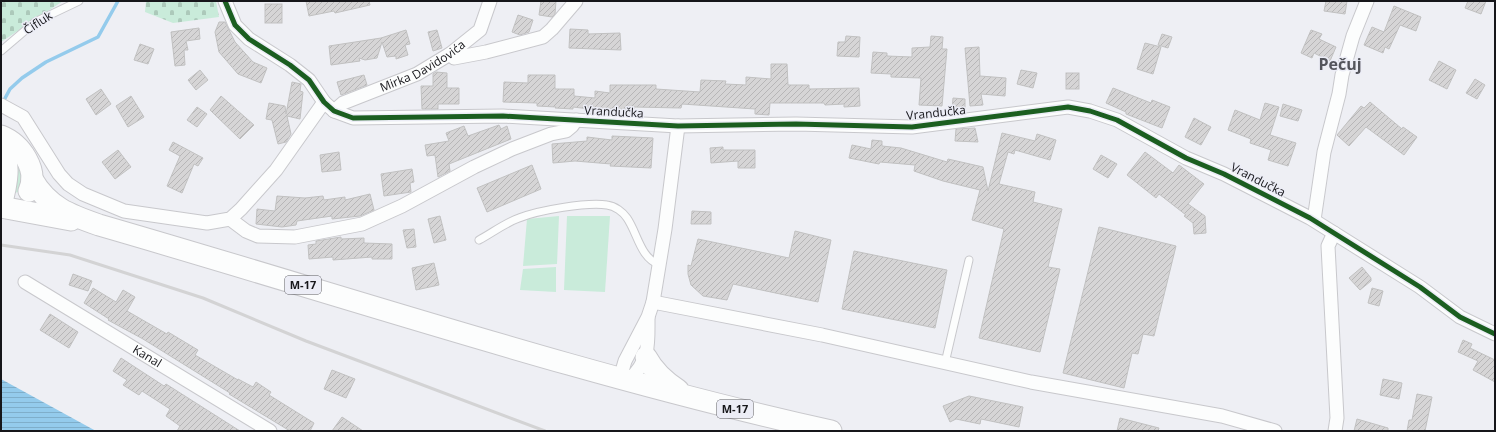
<svg xmlns="http://www.w3.org/2000/svg" width="1496" height="432" font-family="'Open Sans',sans-serif">
<defs>
<pattern id="cemetery-stones" width="16" height="16" patternUnits="userSpaceOnUse"><rect width="16" height="16" fill="#c9ebda"/><path d="M2 7V4a2 2 0 0 1 4 0v3zM10 15v-3a2 2 0 0 1 4 0v3z" fill="#acc9ba"/></pattern>
<pattern id="water-rules" width="6" height="5" patternUnits="userSpaceOnUse"><rect width="6" height="5" fill="#94cbec"/><path d="M0 2.5h6" fill="none" stroke="#7faeca"/></pattern>
<pattern id="building-hatch" width="6" height="6" patternUnits="userSpaceOnUse"><rect width="6" height="6" fill="#d6d5d6"/><path d="M-1 1l2-2M0 6l6-6M5 7l2-2" fill="none" stroke="#b7b6b7"/></pattern>
</defs>
<rect width="100%" height="100%" fill="#eeeff4"/>
<g fill="#c9ebda">
<polygon points="15,155 20,157 22,186 18,192 14,193"/>
<polygon points="559,216 557,264 523,266 527,219"/>
<polygon points="567,216 610,216 605,292 564,290"/>
<polygon points="556,267 556,292 520,290 523,269"/>
</g>
<g fill="url(#cemetery-stones)">
<polygon points="1,1 63,1 1,42"/>
<polygon points="146,1 216,1 219,17 173,23 145,12"/>
</g>
<polygon fill="url(#water-rules)" points="1,379 96,431 5,431 1,429"/>
<g fill="none" stroke-linecap="round" stroke-linejoin="round">
<polyline stroke="#94cbec" stroke-width="3.5" points="3,102 10,89 22,78 46,62 98,37 118,1"/>
</g>
<g fill="url(#building-hatch)" stroke="#c1c1c1">
<polygon points="306,1 369,1 370,5 335,13 334,11 309,16"/>
<polygon points="541,1 556,1 555,14 552,17 539,15"/>
<polygon points="1326,1 1347,1 1345,14 1324,11"/>
<polygon points="1468,1 1486,1 1481,14 1465,8"/>
<rect x="265" y="4" width="17" height="19"/>
<polygon points="1394,6 1421,17 1416,31 1400,25 1389,49 1385,47 1383,53 1364,45 1372,27 1384,32"/>
<polygon points="518,15 533,20 529,32 520,35 512,32"/>
<polygon points="219,22 225,22 235,42 253,62 267,68 261,83 238,74 219,52 215,32"/>
<polygon points="199,28 200,39 186,41 188,50 184,50 185,65 175,66 171,32"/>
<polygon points="570,29 588,30 588,34 620,33 621,50 569,48"/>
<polygon points="406,30 410,44 405,45 408,55 396,59 396,56 387,57 382,42 377,58 365,60 359,58 360,61 331,65 329,46 381,38"/>
<polygon points="437,30 442,48 433,51 428,32"/>
<polygon points="1311,30 1322,34 1319,39 1336,47 1330,61 1314,53 1312,58 1301,53"/>
<polygon points="1162,34 1172,37 1168,48 1158,45"/>
<polygon points="846,36 860,37 859,57 837,56 838,42 845,42"/>
<polygon points="931,36 943,37 942,49 947,49 942,106 919,105 921,78 891,77 891,74 871,73 873,52 887,53 887,56 912,57 912,48 930,47"/>
<polygon points="1145,43 1161,47 1153,74 1137,69"/>
<polygon points="140,44 154,49 148,64 134,60"/>
<polygon points="979,47 980,76 1006,78 1005,96 981,94 983,105 970,106 965,48"/>
<polygon points="1439,61 1456,70 1447,89 1429,80"/>
<polygon points="771,64 787,64 788,85 809,85 809,89 859,88 860,106 844,107 844,104 825,105 824,103 770,103 769,115 755,114 755,109 682,104 681,108 634,107 634,109 607,109 607,111 573,107 573,109 555,108 556,107 537,106 537,103 503,102 504,82 528,83 528,75 555,75 555,89 574,89 574,96 595,98 595,91 610,93 610,85 656,85 656,89 700,92 701,80 726,81 725,84 746,85 746,77 771,79"/>
<polygon points="200,70 208,80 196,90 188,80"/>
<polygon points="1021,70 1037,73 1033,88 1017,84"/>
<polygon points="436,72 447,73 447,88 459,88 459,104 438,104 438,109 422,109 421,86 433,86 433,74"/>
<rect x="1066" y="73" width="13" height="16"/>
<polygon points="364,75 367,85 341,95 337,82"/>
<polygon points="1475,79 1485,85 1477,99 1466,93"/>
<polygon points="292,82 301,84 300,91 303,92 300,119 287,116 291,134 286,142 278,144 272,120 266,119 269,103 285,106 286,114"/>
<polygon points="1113,88 1151,103 1152,100 1170,107 1162,128 1126,114 1126,112 1106,103"/>
<polygon points="101,89 111,104 96,115 86,99"/>
<polygon points="131,96 144,117 128,127 116,106"/>
<polygon points="221,96 254,125 240,139 210,110"/>
<polygon points="953,98 965,99 965,110 952,109"/>
<polygon points="1370,102 1402,129 1403,127 1417,137 1404,155 1366,127 1349,146 1337,135 1361,106 1364,108"/>
<polygon points="1265,103 1279,107 1270,135 1296,143 1288,166 1268,160 1271,150 1250,143 1251,139 1228,130 1235,110 1260,120"/>
<polygon points="1283,104 1302,110 1298,121 1280,116"/>
<polygon points="197,107 207,114 197,127 187,120"/>
<polygon points="1194,118 1211,127 1201,145 1185,137"/>
<polygon points="499,125 501,129 507,126 511,139 449,164 450,171 438,177 435,155 427,156 425,145 449,141 446,133 464,126 468,136"/>
<polygon points="975,128 978,142 955,141 956,129"/>
<polygon points="1002,133 1035,141 1037,134 1056,140 1050,160 1015,150 1014,154 1008,152 999,184 1035,192 1033,202 1062,209 1048,267 1060,269 1040,352 979,338 1004,229 972,220 980,190 943,181 914,171 915,165 880,162 879,164 849,158 852,145 871,149 872,140 882,141 882,146 901,148 947,162 948,159 983,167 988,191"/>
<polygon points="612,136 653,138 651,168 610,166 611,164 575,161 553,163 552,144 587,141 587,137 612,140"/>
<polygon points="173,142 203,158 198,166 194,164 182,193 167,186 180,156 169,150"/>
<polygon points="723,147 723,150 755,150 755,168 738,168 738,161 711,163 710,148"/>
<polygon points="118,150 131,167 115,179 102,162"/>
<polygon points="339,152 341,170 322,172 320,155"/>
<polygon points="1145,152 1173,173 1179,165 1204,184 1188,204 1205,216 1206,233 1194,234 1193,223 1184,216 1186,215 1159,194 1156,198 1127,175"/>
<polygon points="1101,155 1117,164 1108,178 1093,169"/>
<polygon points="532,165 541,189 487,212 477,188"/>
<polygon points="412,169 414,182 410,183 411,192 384,196 381,174"/>
<polygon points="370,194 374,210 360,216 332,219 332,216 297,221 296,225 282,227 256,224 257,209 275,211 277,196 305,198 323,196 324,200 345,197 345,200"/>
<polygon points="692,211 711,212 711,224 691,224"/>
<polygon points="440,216 446,240 434,243 428,219"/>
<polygon points="1099,227 1176,246 1154,336 1143,334 1138,354 1132,353 1124,388 1063,373"/>
<polygon points="414,229 416,247 407,248 403,230"/>
<polygon points="795,231 831,240 818,302 733,284 727,300 703,296 691,285 688,274 688,265 691,266 698,239 789,258"/>
<polygon points="341,237 341,239 364,238 364,243 392,244 392,259 372,259 372,257 333,260 333,257 309,259 308,245 316,244 316,241"/>
<polygon points="854,251 947,270 935,328 842,309"/>
<polygon points="434,263 439,285 416,290 412,268"/>
<polygon points="1362,267 1371,278 1371,281 1360,290 1349,278"/>
<polygon points="73,274 92,281 88,291 69,285"/>
<polygon points="93,288 116,302 123,290 135,297 127,311 167,334 168,332 198,350 195,355 238,380 238,379 253,387 256,382 271,392 269,395 314,423 310,431 290,431 229,394 230,393 143,339 108,320 109,319 84,303"/>
<polygon points="1372,288 1383,291 1379,306 1368,303"/>
<polygon points="50,314 78,332 69,348 40,330"/>
<polygon points="1463,340 1472,344 1470,348 1495,360 1495,382 1473,370 1478,361 1458,352"/>
<polygon points="121,358 164,386 166,384 240,431 177,431 180,426 166,416 170,409 142,391 139,395 123,385 127,380 113,371"/>
<polygon points="332,370 355,379 346,398 324,389"/>
<polygon points="1383,379 1402,383 1399,399 1380,395"/>
<polygon points="1417,394 1432,397 1425,431 1407,431 1409,420 1412,420"/>
<polygon points="969,396 1023,407 1019,427 981,419 980,424 956,419 950,422 943,406"/>
<polygon points="342,417 363,431 332,431"/>
<polygon points="1120,418 1159,428 1158,431 1117,431"/>
<polygon points="1357,419 1388,428 1388,431 1354,431"/>
</g>
<g fill="none" stroke-linecap="round" stroke-linejoin="round">
<g stroke="#c8c8cc" stroke-width="9">
<g id="service">
<polyline points="1,51 35,22 79,1"/>
<path d="M479 240C492 233 505 223 519 218 539 210 587 202 607 205 615 206 623 212 627 218 638 234 640 258 660 265"/>
<polyline points="945,363 969,260"/>
</g>
</g>
<g stroke="#c8c8cc" stroke-width="15">
<g id="minor">
<polyline points="225,1 235,25 249,39 290,65 309,80 324,102 334,111 353,118 503,116 678,126 796,124 912,127 1068,107 1090,111 1117,120 1186,158 1224,174 1310,218 1420,287 1460,317 1495,334"/>
<polyline points="450,54 454,58 486,52 543,37 552,29 576,1"/>
<polyline points="1,105 23,117 59,174 68,184 83,194 124,211 207,223 230,219 241,209 276,170 324,102"/>
<path id="s1" d="M334 111 343 103 417 74 450 54 480 30 490 1"/>
<polyline points="230,219 246,231 258,236 295,237 362,224 402,206 474,167 512,149 551,134 566,131 572,126 576,120"/>
<polyline points="1314,220 1324,152 1339,94 1342,75 1353,36 1367,1"/>
<polyline points="1334,233 1328,246 1337,418 1335,431"/>
<path id="s2" d="M25 282 270 431"/>
<polyline points="653,302 822,335 1031,382 1222,416 1275,431"/>
<polyline points="620,378 625,361 648,317 653,302 665,229 678,126"/>
<path d="M629 380C650 360 648 345 648 318"/>
</g>
</g>
<g stroke="#c8c8cc" stroke-width="23">
<g id="primary">
<path d="M1 136C21 144 39 170 29 191"/>
<path d="M1 143C11 163 7 184 1 205"/>
<path d="M32 179C48 207 70 215 99 225 342 295 583 376 831 431"/>
<polyline points="1,207 71,220"/>
<path d="M646 357C654 372 664 381 678 390"/>
</g>
</g>
<use href="#service" stroke="#fcfdfd" stroke-width="7"/>
<use href="#minor" stroke="#fcfdfd" stroke-width="13"/>
<use href="#primary" stroke="#fcfdfd" stroke-width="21"/>
<polyline stroke="#d3d3d4" stroke-width="3" points="1,245 70,255 203,298 306,341 545,431"/>
<g stroke="#ecedf6" stroke-width="8">
<polyline id="cycleway" points="225,1 235,25 249,39 290,65 309,80 324,102 334,111 353,118 503,116 678,126 796,124 912,127 1068,107 1090,111 1117,120 1186,158 1224,174 1310,218 1420,287 1460,317 1495,334"/>
</g>
<use href="#cycleway" stroke="#1b5e20" stroke-width="5"/>
</g>
<g text-anchor="middle" stroke-width="3" stroke-linejoin="round" paint-order="stroke">
<g fill="#ecedf6" stroke="#56565c" stroke-width="1">
<rect x="285" y="276" width="36" height="18" rx="3"/>
<rect x="717" y="400" width="36" height="18" rx="3"/>
</g>
<g font-size="11" font-weight="bold" fill="#16161a">
<text x="303" y="289">M-17</text>
<text x="735" y="413">M-17</text>
</g>
<g font-size="12" fill="#16161a" stroke="#ecedf6">
<text transform="translate(38 23) rotate(-33)" y="4">Čifluk</text>
<text dy="4" stroke="none"><textPath href="#s1" startOffset="100">Mirka Davidovića</textPath></text>
<text transform="translate(614 112) rotate(3)" y="4">Vrandučka</text>
<text transform="translate(936 113) rotate(-6)" y="4">Vrandučka</text>
<text transform="translate(1258 180) rotate(27)" y="4">Vrandučka</text>
<text dy="4" stroke="none"><textPath href="#s2" startOffset="143">Kanal</textPath></text>
</g>
<g font-size="16" font-weight="bold" fill="#54555c" stroke="#ecedf6">
<text x="1340" y="70">Pečuj</text>
</g>
</g>
<rect width="1496" height="432" fill="none" stroke="#16161a" stroke-width="4"/>
</svg>
